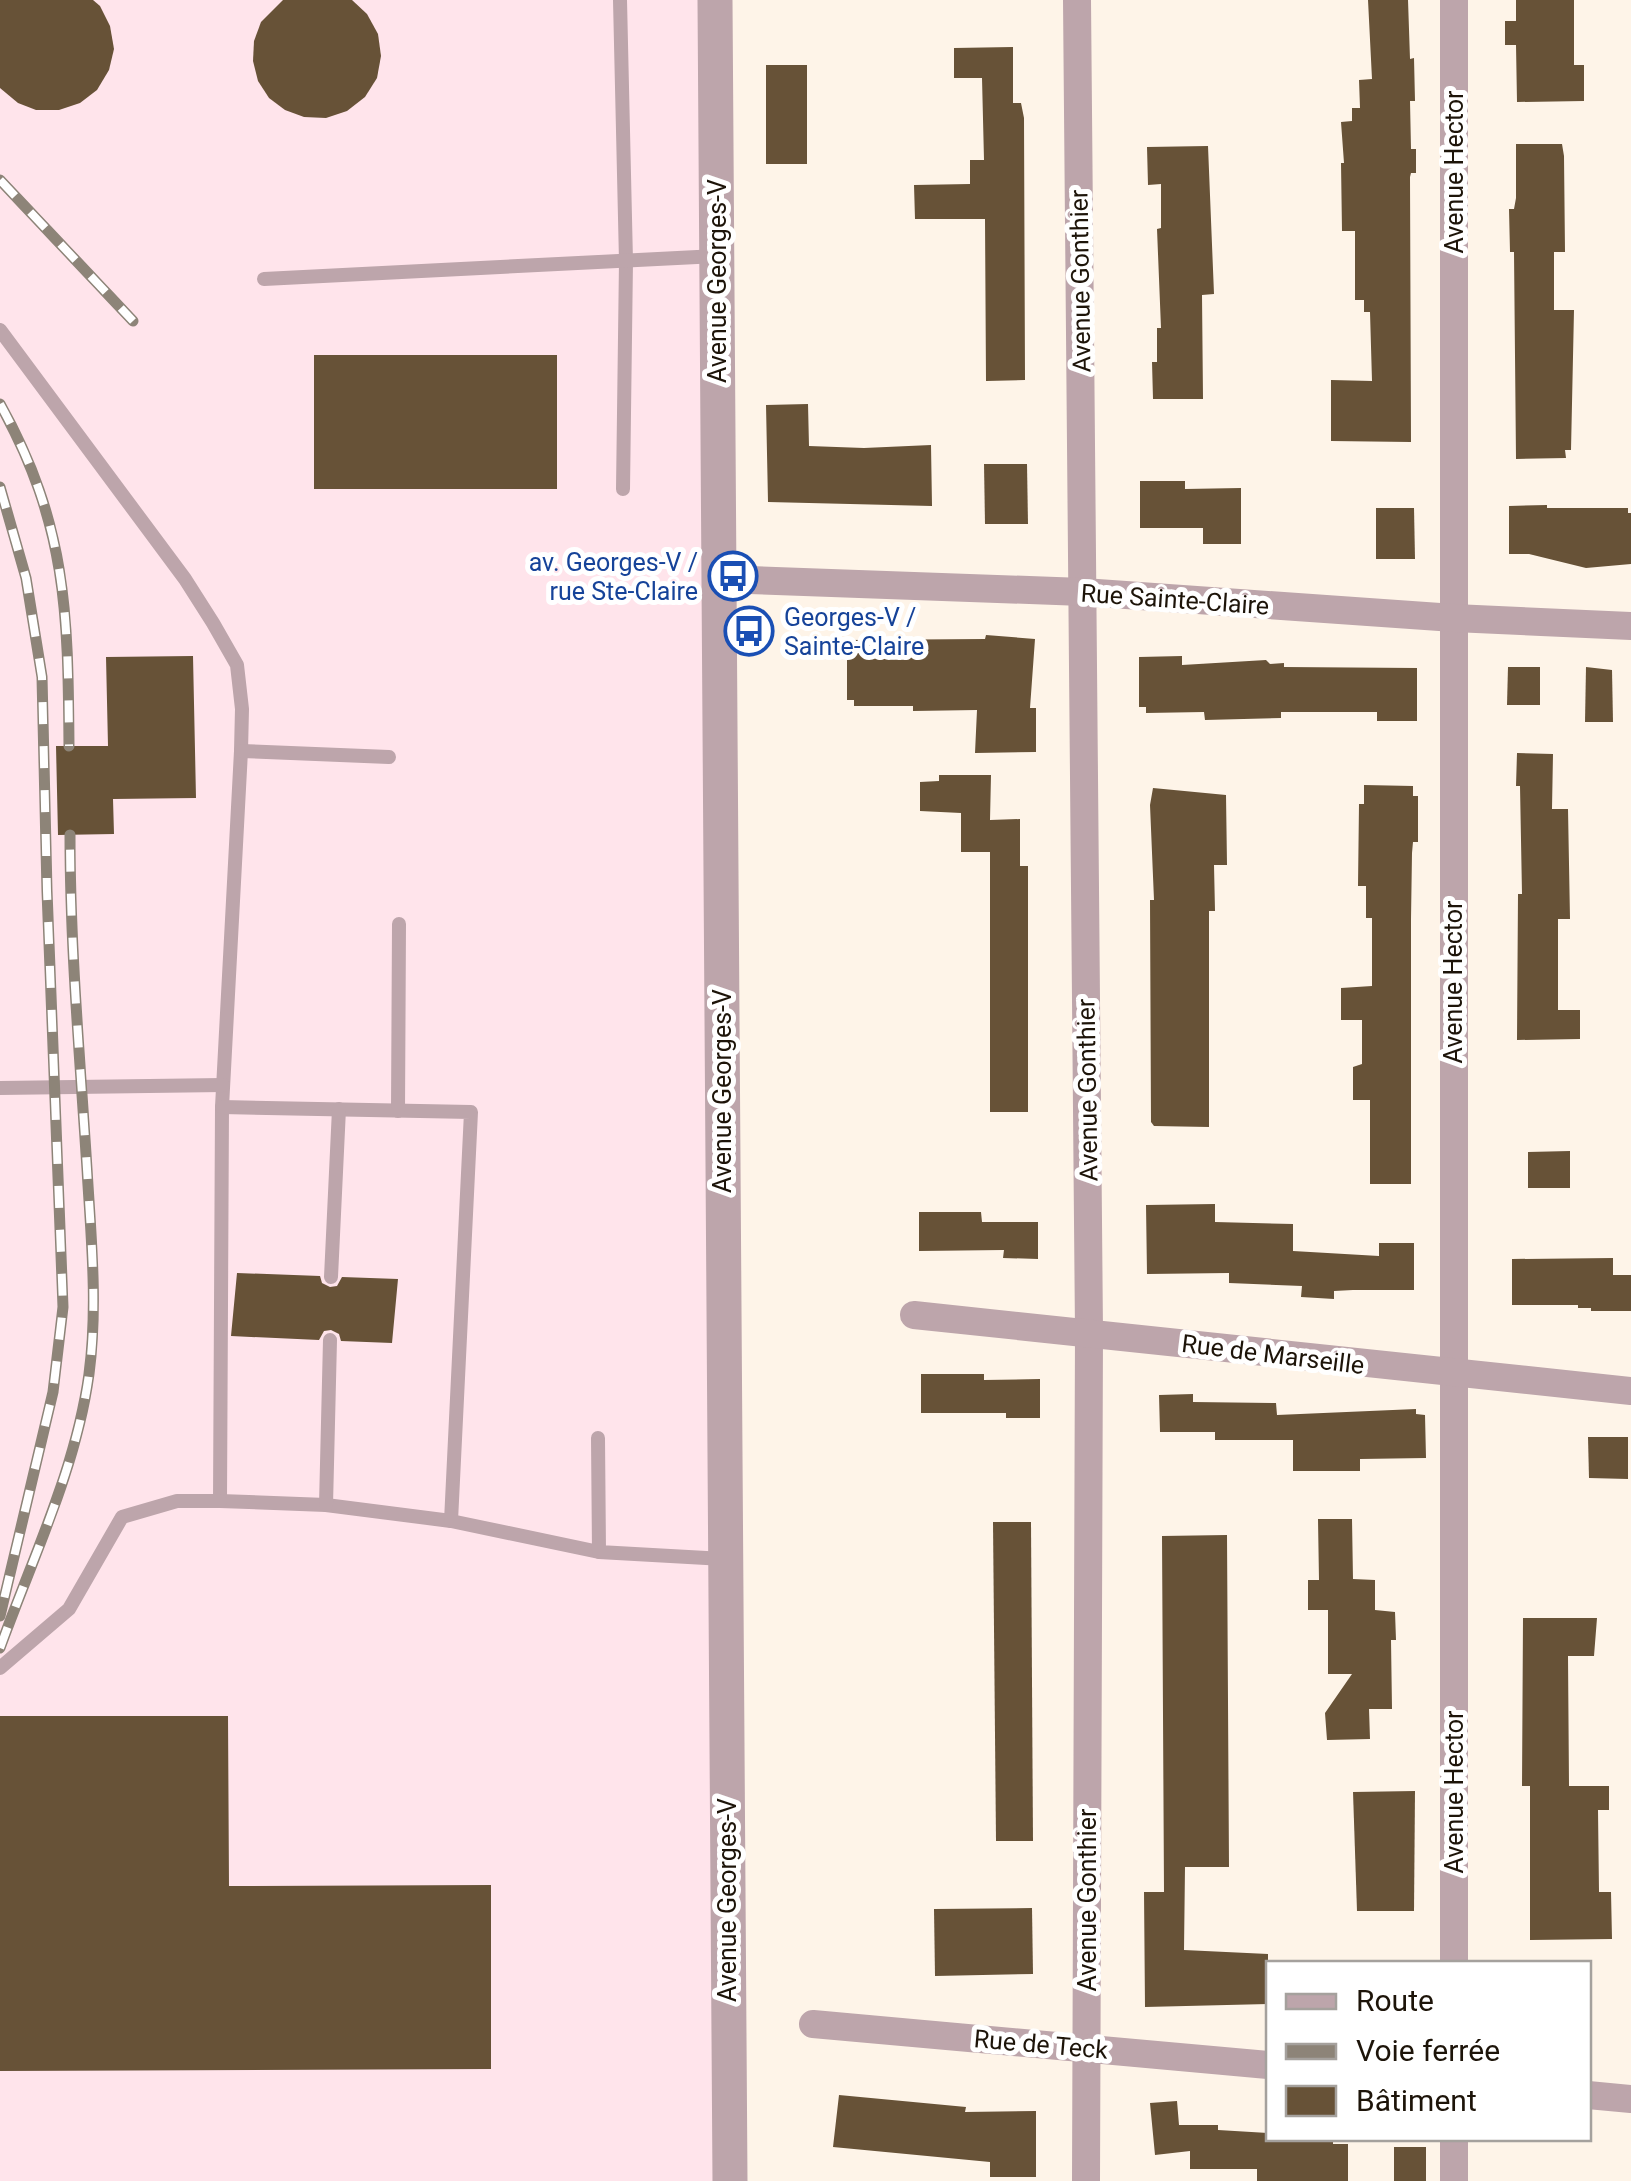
<svg xmlns="http://www.w3.org/2000/svg" width="1631" height="2181" font-family="Roboto,sans-serif">
<rect width="100%" height="100%" fill="#fef4e8"/>
<polygon fill="#ffe4eb" points="0,0 704,0 717,2181 0,2181"/>
<g fill="#675237">
<polygon points="0,0 93,0 100,6 110,26 114,49 109,70 97,90 80,103 59,110 36,110 18,103 0,88"/>
<polygon points="283,0 352,0 367,14 378,34 381,56 377,78 365,97 347,111 326,118 304,117 285,110 269,98 258,81 253,61 254,41 261,22"/>
<polygon points="1368,0 1408,0 1410,59 1414,58 1415,101 1410,101 1411,149 1416,149 1416,173 1411,173 1410,177 1411,442 1331,441 1331,380 1372,381 1370,312 1364,312 1364,300 1355,300 1355,231 1342,231 1341,163 1344,163 1341,122 1352,121 1352,108 1360,108 1359,80 1372,79"/>
<polygon points="1516,0 1574,0 1574,65 1584,65 1584,101 1517,102 1516,45 1505,45 1505,21 1516,21"/>
<polygon points="1013,47 1013,103 1021,103 1024,118 1025,380 986,381 985,219 915,219 914,185 970,184 970,160 984,160 982,78 954,78 954,48"/>
<rect x="766" y="65" width="41" height="99"/>
<polygon points="1516,144 1562,144 1564,156 1565,252 1554,252 1554,310 1574,310 1571,450 1565,450 1566,458 1516,459 1514,252 1510,252 1509,209 1514,209 1516,198"/>
<polygon points="1208,146 1214,294 1202,295 1203,399 1153,399 1152,362 1157,362 1157,328 1161,328 1157,229 1161,228 1161,184 1148,185 1147,147"/>
<rect x="314" y="355" width="243" height="134"/>
<polygon points="808,404 809,446 864,448 931,445 932,506 768,502 766,405"/>
<polygon points="984,464 1027,464 1028,524 985,524"/>
<polygon points="1140,481 1185,481 1185,489 1241,488 1241,544 1203,544 1203,528 1140,528"/>
<polygon points="1547,505 1547,508 1628,508 1628,513 1631,513 1631,564 1586,568 1529,554 1509,554 1509,506"/>
<polygon points="1376,508 1414,508 1415,559 1376,559"/>
<polygon points="986,635 1035,639 1030,708 1036,708 1036,752 975,753 977,710 913,711 913,706 854,706 854,700 847,700 847,640 985,639"/>
<polygon points="193,656 196,798 113,799 114,834 58,835 56,746 108,746 106,657"/>
<polygon points="1182,656 1182,665 1266,660 1270,664 1284,663 1284,667 1417,668 1417,721 1377,721 1377,712 1281,712 1281,718 1205,720 1204,712 1146,713 1146,707 1139,707 1139,657"/>
<polygon points="1508,667 1540,667 1540,705 1507,705"/>
<polygon points="1586,667 1612,670 1613,722 1585,722"/>
<polygon points="1517,753 1553,754 1552,809 1568,809 1570,919 1558,919 1558,1010 1580,1010 1580,1039 1517,1040 1518,894 1522,894 1520,786 1516,786"/>
<polygon points="939,775 991,775 990,820 1020,819 1020,866 1028,866 1028,1112 990,1112 990,852 961,852 961,813 920,811 920,782 939,781"/>
<polygon points="1364,785 1413,786 1413,796 1418,796 1418,842 1413,842 1412,853 1411,919 1411,1184 1370,1184 1370,1100 1353,1100 1353,1067 1362,1064 1362,1020 1341,1020 1341,988 1372,986 1372,918 1366,918 1366,886 1358,886 1359,804 1364,804"/>
<polygon points="1153,788 1226,795 1227,865 1214,865 1215,911 1209,911 1209,1127 1154,1126 1151,1122 1150,900 1154,900 1150,805"/>
<polygon points="1570,1151 1570,1188 1528,1188 1528,1152"/>
<polygon points="1215,1204 1215,1222 1293,1224 1293,1251 1379,1256 1379,1243 1414,1243 1414,1290 1353,1290 1334,1291 1334,1299 1301,1297 1302,1286 1229,1283 1229,1273 1147,1274 1146,1205"/>
<polygon points="919,1212 981,1212 982,1222 1038,1222 1038,1259 1003,1258 1004,1250 919,1251"/>
<polygon points="1613,1258 1613,1275 1631,1275 1631,1311 1591,1311 1591,1308 1578,1308 1578,1305 1512,1305 1512,1259"/>
<polygon points="237,1273 320,1276 322,1283 330,1287 337,1286 342,1277 398,1279 392,1343 341,1341 339,1334 331,1330 324,1331 319,1340 231,1336"/>
<polygon points="921,1374 984,1374 984,1380 1040,1379 1040,1418 1006,1418 1006,1413 921,1413"/>
<polygon points="1193,1394 1193,1402 1276,1403 1277,1415 1416,1409 1416,1414 1425,1415 1426,1458 1360,1459 1360,1471 1293,1471 1293,1440 1215,1440 1215,1432 1160,1432 1159,1395"/>
<polygon points="1588,1437 1628,1437 1628,1479 1589,1478"/>
<polygon points="1318,1519 1352,1519 1353,1579 1375,1580 1375,1610 1395,1612 1396,1640 1391,1640 1392,1709 1369,1709 1370,1739 1327,1740 1325,1713 1352,1674 1328,1674 1328,1610 1308,1610 1308,1580 1319,1580"/>
<polygon points="993,1522 1031,1522 1033,1841 996,1841"/>
<polygon points="1227,1535 1229,1867 1185,1867 1184,1950 1268,1954 1268,2004 1145,2007 1144,1892 1164,1892 1162,1536"/>
<polygon points="1523,1618 1597,1618 1594,1656 1568,1656 1569,1786 1609,1786 1609,1810 1598,1810 1599,1892 1611,1892 1612,1939 1530,1940 1530,1786 1522,1786"/>
<polygon points="0,1716 228,1716 229,1886 491,1885 491,2069 0,2071"/>
<polygon points="1415,1791 1414,1911 1357,1911 1353,1792"/>
<polygon points="1032,1908 1033,1974 935,1976 934,1909"/>
<polygon points="839,2095 966,2107 965,2112 1036,2111 1036,2177 990,2177 990,2162 833,2147"/>
<polygon points="1177,2101 1179,2125 1218,2125 1218,2130 1268,2133 1268,2138 1333,2138 1333,2144 1348,2144 1348,2181 1257,2181 1257,2169 1190,2169 1190,2151 1155,2155 1150,2103"/>
<rect x="1394" y="2147" width="32" height="34"/>
</g>
<g fill="none" stroke-linecap="round" stroke-linejoin="round">
<g stroke="#bda5ab" stroke-width="14">
<polyline points="620,0 626,261 623,489"/>
<polyline points="264,279 717,256"/>
<polyline points="0,330 185,579 213,623 237,665 242,709 241,751 222,1107 220,1501 326,1505 451,1521"/>
<polyline points="241,751 389,757"/>
<polyline points="0,1088 223,1085"/>
<polyline points="222,1107 471,1112 451,1521 599,1552"/>
<polyline points="398,1111 399,924"/>
<polyline points="331,1277 339,1109"/>
<polyline points="598,1438 599,1552 724,1559"/>
<polyline points="326,1505 330,1340"/>
<polyline points="0,1668 69,1609 122,1517 177,1501 220,1501"/>
</g>
<g stroke="#bda5ab" stroke-width="28">
<polyline points="1077,0 1089,1332 1086,2181"/>
<polyline points="1454,0 1454,1964"/>
<polyline points="719,579 1083,592 1454,618 1631,626"/>
<polyline points="914,1315 1631,1391"/>
<polyline points="813,2024 1268,2065"/>
<polyline points="1588,2095 1631,2099"/>
<polyline points="1454,2181 1454,2138"/>
</g>
<polyline stroke="#bda5ab" stroke-width="35" points="715,0 730,2181"/>
<g stroke="#8d8478" stroke-width="11">
<g id="rail">
<polyline points="0,180 133,321"/>
<path d="M0 404C67 525 68 612 69 746"/>
<polyline points="0,487 26,578 42,677 47,891 63,1307 53,1392 0,1616"/>
<path d="M0 1648C32 1559 76 1469 89 1374 98 1306 91 1237 87 1169 80 1058 70 947 70 835"/>
</g>
</g>
<use href="#rail" stroke="#fff" stroke-width="8" stroke-dasharray="22" stroke-linecap="butt"/>
</g>
<defs>
<g id="bus-ring" transform="scale(2.5)"><circle r="9.5" fill="#fff" stroke="#1a4fb4" stroke-width="1.5"/><path d="M-5-6H5V4H4V6H2V4H-2V6H-4V4H-5ZM-3.5-4V0h7V-4ZM-3.5 1.2v1.5H-2V1.2ZM2 1.2v1.5H3.5V1.2Z" fill="#1a4fb4"/></g>
</defs>
<g fill-rule="evenodd">
<use href="#bus-ring" x="733" y="576"/>
<use href="#bus-ring" x="749" y="631"/>
</g>
<g text-anchor="middle" stroke-width="10" stroke-linejoin="round" paint-order="stroke">
<g font-size="25" fill="#1d1409" stroke="#fff">
<text transform="translate(1454 172) rotate(-90)" y="9">Avenue Hector</text>
<text transform="translate(717 281) rotate(-90)" y="9">Avenue Georges-V</text>
<text transform="translate(1080 281) rotate(-91)" y="9">Avenue Gonthier</text>
<text transform="translate(1175 599) rotate(4)" y="9">Rue Sainte-Claire</text>
<text transform="translate(1453 982) rotate(-90)" y="9">Avenue Hector</text>
<text transform="translate(1087 1090) rotate(-91)" y="9">Avenue Gonthier</text>
<text transform="translate(722 1091) rotate(-90)" y="9">Avenue Georges-V</text>
<text transform="translate(1273 1354) rotate(7)" y="9">Rue de Marseille</text>
<text transform="translate(1454 1792) rotate(-90)" y="9">Avenue Hector</text>
<text transform="translate(727 1900) rotate(-90)" y="9">Avenue Georges-V</text>
<text transform="translate(1087 1900) rotate(-90)" y="9">Avenue Gonthier</text>
<text transform="translate(1041 2044) rotate(5)" y="9">Rue de Teck</text>
</g>
<g font-size="25" fill="#164399" stroke="#fff" text-anchor="end">
<text x="698" y="571">av. Georges-V /<tspan x="698" dy="29">rue Ste-Claire</tspan></text>
<text x="784" y="626" text-anchor="start">Georges-V /<tspan x="784" dy="29">Sainte-Claire</tspan></text>
</g>
</g>
<rect x="1266" y="1961" width="325" height="180" fill="#ffffff" stroke="#a5a19d" stroke-width="2.5"/>
<rect x="1286" y="1994" width="50" height="15" fill="#bda5ab" stroke="#a5a19d" stroke-width="2.5"/>
<text x="1356" y="2011" font-size="30" fill="#1d1409">Route</text>
<rect x="1286" y="2044" width="50" height="15" fill="#8d8478" stroke="#a5a19d" stroke-width="2.5"/>
<text x="1356" y="2061" font-size="30" fill="#1d1409">Voie ferrée</text>
<rect x="1286" y="2086" width="50" height="30" fill="#675237" stroke="#a5a19d" stroke-width="2.5"/>
<text x="1356" y="2111" font-size="30" fill="#1d1409">Bâtiment</text>
</svg>
